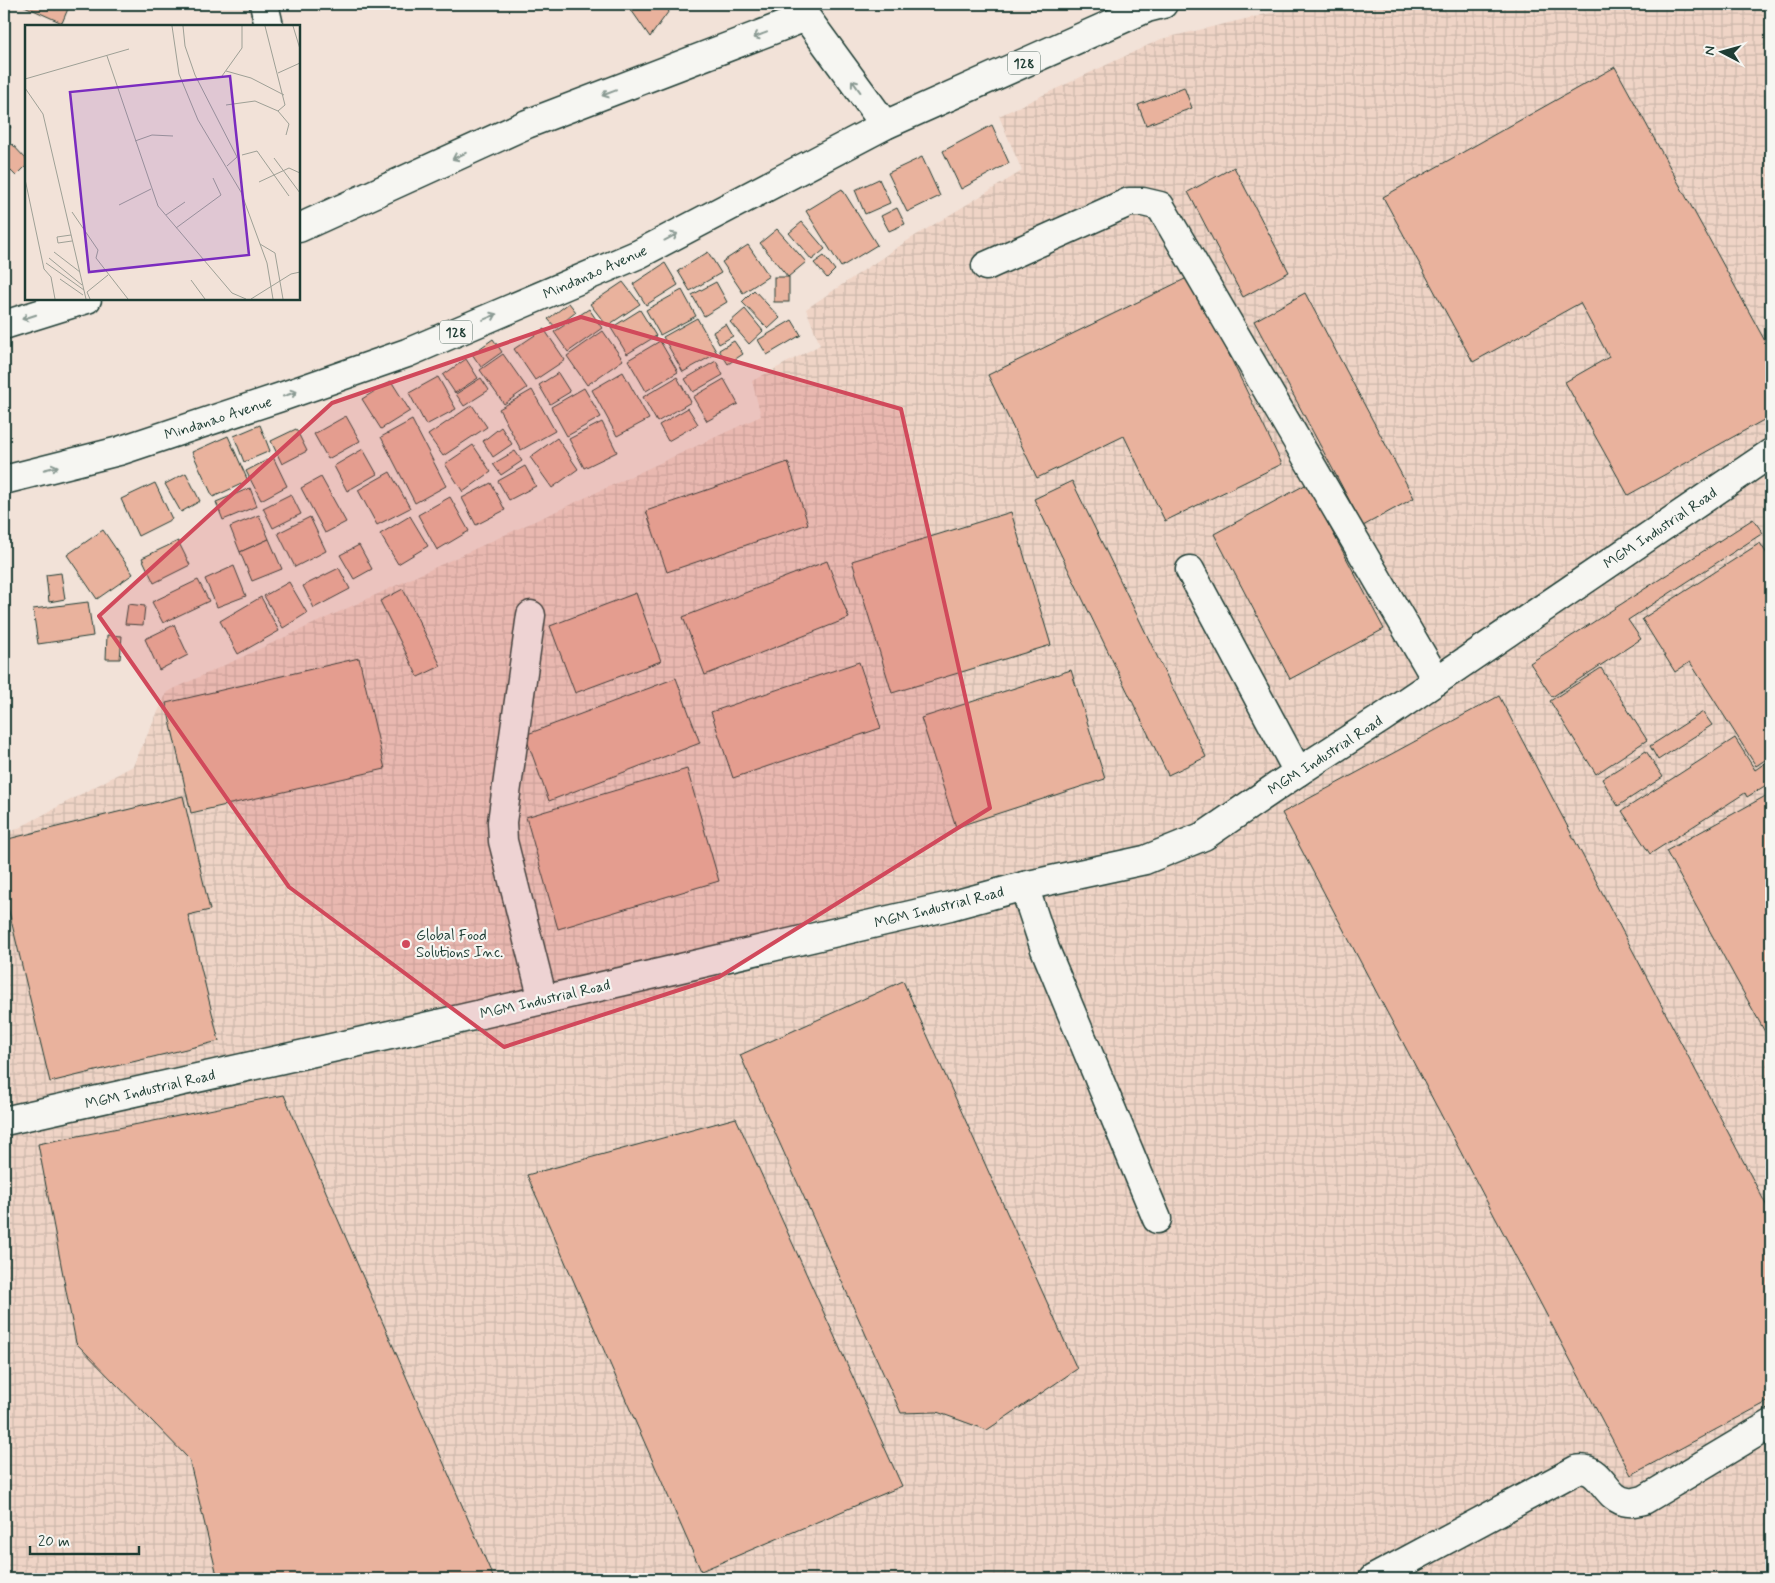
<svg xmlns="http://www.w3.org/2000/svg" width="1775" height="1583" viewBox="0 0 1775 1583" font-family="Mynerve,sans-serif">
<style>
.industrial{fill:url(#industrial-grid)}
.building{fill:#e9b29d;stroke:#1f3d34}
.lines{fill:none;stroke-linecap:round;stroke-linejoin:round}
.minor-casing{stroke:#1f3d34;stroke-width:31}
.major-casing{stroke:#1f3d34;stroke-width:31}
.minor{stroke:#f6f6f2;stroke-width:28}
.major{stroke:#f6f6f2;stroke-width:28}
.oneway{stroke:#8a9a93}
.marked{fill:#d1495b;fill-opacity:0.2;stroke:#d1495b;stroke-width:4;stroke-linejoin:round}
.poi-dot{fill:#d1495b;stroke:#f6f6f2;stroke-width:2}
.labels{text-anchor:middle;stroke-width:4.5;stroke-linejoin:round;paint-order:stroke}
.shield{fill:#f6f6f2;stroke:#60746d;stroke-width:1}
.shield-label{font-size:14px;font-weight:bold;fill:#1f3d34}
.street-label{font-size:15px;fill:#1f3d34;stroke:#f6f6f2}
.poi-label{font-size:15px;fill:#1f3d34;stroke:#f6f6f2;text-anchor:start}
.inset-road{fill:none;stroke:#9ea096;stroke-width:1}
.view{fill:#7b2cbf;fill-opacity:0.15;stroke:#7b2cbf;stroke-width:2.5}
.inset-edge{fill:none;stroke:#1f3d34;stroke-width:2.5}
</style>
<defs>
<pattern id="industrial-grid" width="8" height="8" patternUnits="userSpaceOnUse" patternTransform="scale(1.25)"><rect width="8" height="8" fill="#efd4c6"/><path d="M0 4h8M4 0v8" fill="none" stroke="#ccb7ab"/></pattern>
</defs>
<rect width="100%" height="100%" fill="#f2e2d8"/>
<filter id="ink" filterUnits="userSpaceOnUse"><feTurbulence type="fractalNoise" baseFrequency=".02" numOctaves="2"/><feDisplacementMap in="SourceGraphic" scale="10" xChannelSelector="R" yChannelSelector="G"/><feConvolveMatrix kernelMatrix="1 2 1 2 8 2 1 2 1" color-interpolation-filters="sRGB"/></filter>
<g filter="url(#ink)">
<!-- industrial -->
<path class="industrial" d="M1309 4H1771V1579H4V836L133 766 167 692 761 416 752 381 820 345 806 309 910 239 1022 171 999 116 1161 39Z"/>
<!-- building -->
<g class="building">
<path d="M20 4H70L62 23Z"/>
<path d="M627 4H674L650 37Z"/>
<path d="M1615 67 1771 352V416L1628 495 1565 382 1609 357 1580 303 1473 362 1383 197Z"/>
<path d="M1184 87 1192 108 1146 125 1138 105Z"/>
<path d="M4 120 11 127 4 135Z"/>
<path d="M992 125 1009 163 961 189 943 151Z"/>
<path d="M12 144 26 159V166L16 176 4 164V152Z"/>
<path d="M922 157 940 196 907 212 888 173Z"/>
<path d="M1234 167 1289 272 1243 297 1188 192Z"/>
<path d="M879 179 890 203 865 214 855 190Z"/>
<path d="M842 189 877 245 841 267 806 211Z"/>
<path d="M897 208 905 224 889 231 881 216Z"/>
<path d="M802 222 825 249 812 260 789 233Z"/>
<path d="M777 229 806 262 788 277 760 243Z"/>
<path d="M748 245 769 276 743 293 722 262Z"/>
<path d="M708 252 721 273 690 291 678 271Z"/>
<path d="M824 256 835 270 827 278 814 263Z"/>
<path d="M665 263 678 285 646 305 633 284Z"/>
<path d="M1191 276 1282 464 1165 521 1124 436 1037 478 988 375Z"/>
<rect x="774" y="277" width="15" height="25"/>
<path d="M623 282 640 304 607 326 590 304Z"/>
<path d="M716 282 727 302 704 316 692 295Z"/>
<path d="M682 290 696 316 660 335 646 310Z"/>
<path d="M754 290 780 318 768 329 742 302Z"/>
<path d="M1305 293 1414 498 1363 526 1254 321Z"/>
<path d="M569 303 576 312 556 328 548 319Z"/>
<path d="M589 309 602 328 568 352 554 332Z"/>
<path d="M745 309 763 331 749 344 730 322Z"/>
<path d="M640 310 656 336 627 354 611 328Z"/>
<path d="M697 318 717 353 683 372 663 337Z"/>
<path d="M792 320 801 335 767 355 758 340Z"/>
<path d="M726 324 733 336 719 344 713 332Z"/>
<path d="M544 329 565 360 535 380 514 349Z"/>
<path d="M603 331 623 360 587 385 567 356Z"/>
<path d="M493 339 502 352 481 367 472 354Z"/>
<path d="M660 341 678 372 646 391 628 360Z"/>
<path d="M734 341 743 354 728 364 719 350Z"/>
<path d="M503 354 527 388 504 404 480 370Z"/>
<path d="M466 359 478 378 455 393 443 375Z"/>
<path d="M716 361 723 375 693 392 685 379Z"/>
<path d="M623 372 649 419 617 436 592 390Z"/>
<path d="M558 373 570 392 550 404 539 385Z"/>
<path d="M438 377 456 409 426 425 409 393Z"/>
<path d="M677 377 691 402 657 422 643 397Z"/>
<path d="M481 378 489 390 464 406 456 394Z"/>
<path d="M724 379 738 404 707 421 693 397Z"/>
<path d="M391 381 410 411 381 429 362 399Z"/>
<path d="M584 388 601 417 567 436 551 407Z"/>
<path d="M532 390 555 431 521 450 499 409Z"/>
<path d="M472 405 487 427 443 456 428 435Z"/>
<path d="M688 408 698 424 668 441 659 425Z"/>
<path d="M346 416 360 441 328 459 314 434Z"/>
<path d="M412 420 446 486 415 503 381 437Z"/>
<path d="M602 422 617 452 584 468 569 439Z"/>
<path d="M260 425 270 451 244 462 234 436Z"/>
<path d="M501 427 512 444 493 457 483 441Z"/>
<path d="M296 429 307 451 282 464 271 441Z"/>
<path d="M228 436 248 481 213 497 192 452Z"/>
<path d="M557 438 578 469 552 488 530 457Z"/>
<path d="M473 445 491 472 463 492 445 464Z"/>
<path d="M363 449 377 474 347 491 334 466Z"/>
<path d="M515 451 522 461 501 475 493 464Z"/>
<path d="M273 457 287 486 261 500 246 471Z"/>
<path d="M788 462 808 524 667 572 646 511Z"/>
<path d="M525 466 536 486 509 500 498 481Z"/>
<path d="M390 472 410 508 377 525 358 490Z"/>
<path d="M186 473 200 501 181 512 165 484Z"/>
<path d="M321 477 346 522 325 533 301 488Z"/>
<path d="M1072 481 1206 757 1168 775 1034 499Z"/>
<path d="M155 483 172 519 138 536 121 499Z"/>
<path d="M491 483 505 510 476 525 462 498Z"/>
<path d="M1307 484 1384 629 1290 679 1214 534Z"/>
<path d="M250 488 257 506 223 520 216 502Z"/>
<path d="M291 494 301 514 273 528 263 508Z"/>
<path d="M450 497 469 531 437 550 418 515Z"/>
<path d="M1011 512 1051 645 892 693 852 561Z"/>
<path d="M259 515 269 539 240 552 230 527Z"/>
<path d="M410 516 428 546 398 564 380 534Z"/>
<path d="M310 517 326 551 295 567 278 533Z"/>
<path d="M1753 519 1763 533 1628 620 1641 639 1552 697 1530 663Z"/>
<path d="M103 530 133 574 97 599 67 555Z"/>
<path d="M269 539 282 569 252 581 240 552Z"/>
<path d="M178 541 190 565 154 583 142 558Z"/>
<path d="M1760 543 1771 560V756L1756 766 1690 662 1675 672 1642 619Z"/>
<path d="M359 545 372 569 354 579 340 555Z"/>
<path d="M827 561 849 618 705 675 683 617Z"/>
<path d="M234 566 246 596 217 607 205 579Z"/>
<path d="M339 568 350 589 314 608 303 586Z"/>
<path d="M61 573 65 599 49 602 46 575Z"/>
<path d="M198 580 209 601 163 623 152 602Z"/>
<path d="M289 582 307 613 283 628 264 596Z"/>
<path d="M403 589 441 666 418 677 380 601Z"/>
<path d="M636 593 661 661 575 693 550 626Z"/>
<path d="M261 597 279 631 238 654 220 621Z"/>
<path d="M88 602 93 636 38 644 33 609Z"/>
<path d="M128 604 145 606 143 625 125 624Z"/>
<path d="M174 625 188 655 159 670 145 639Z"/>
<path d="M107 635 122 636 120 659H106Z"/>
<path d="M359 658 385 769 191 813 166 703Z"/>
<path d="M859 662 881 728 733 778 711 712Z"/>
<path d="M1601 668 1647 740 1596 774 1550 701Z"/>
<path d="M1071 670 1105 779 956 827 921 718Z"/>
<path d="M676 678 700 743 549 801 525 735Z"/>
<path d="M1499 696 1771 1214V1400L1631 1475 1282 813Z"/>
<path d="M1703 712 1712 725 1658 760 1650 746Z"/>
<path d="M1735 738 1755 770 1771 759V782L1747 797 1745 793 1650 854 1622 811Z"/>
<path d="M1646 751 1663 777 1618 806 1602 779Z"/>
<path d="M687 769 719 881 558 929 526 817Z"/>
<path d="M1771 793V1043L1666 851Z"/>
<path d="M183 796 210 910 188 915 219 1041 50 1082 4 891V840Z"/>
<path d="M903 981 1077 1369 987 1430 937 1412 901 1413 740 1055Z"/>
<path d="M284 1095 494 1579H218L189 1459 76 1343 38 1144Z"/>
<path d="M736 1118 902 1486 701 1571 527 1175Z"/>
</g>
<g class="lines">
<defs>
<g id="minor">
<path d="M264 4 269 26"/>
<path d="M986 266 1129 202H1143L1160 206 1437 681"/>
<path d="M1190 570 1298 772"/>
<path d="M531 615 502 822 503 841 543 1000"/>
<path d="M1024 886 1045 949 1157 1219"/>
<path d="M4 1121 399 1033 950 906 1024 886 1145 860 1204 836 1298 772 1382 718 1771 453"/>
<path d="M1373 1579 1576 1470C1602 1464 1604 1500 1628 1502 1633 1503 1639 1501 1644 1500L1771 1424"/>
</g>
<g id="major">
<path d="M299 228 527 124 806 17 885 125"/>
<path d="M4 325 87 299"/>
<path d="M4 480 119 451 281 397 407 353 639 254 885 125 1147 8 1163 4"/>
</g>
</defs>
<!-- minor casing -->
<use href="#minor" class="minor-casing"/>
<!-- major casing -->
<use href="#major" class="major-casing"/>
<!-- minor -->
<use href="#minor" class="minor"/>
<!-- major -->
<use href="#major" class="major"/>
</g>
<!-- one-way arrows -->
<defs><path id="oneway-shaft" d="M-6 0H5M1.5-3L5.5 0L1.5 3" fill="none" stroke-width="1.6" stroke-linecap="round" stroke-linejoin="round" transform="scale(1.25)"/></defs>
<g class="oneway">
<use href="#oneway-shaft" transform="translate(760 35) rotate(159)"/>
<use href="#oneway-shaft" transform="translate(856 86) rotate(-126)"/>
<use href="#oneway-shaft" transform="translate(609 93) rotate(159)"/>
<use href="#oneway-shaft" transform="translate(459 156) rotate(155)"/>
<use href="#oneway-shaft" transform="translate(671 237) rotate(-28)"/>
<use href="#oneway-shaft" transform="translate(29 317) rotate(162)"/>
<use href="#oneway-shaft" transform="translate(490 317) rotate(-23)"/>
<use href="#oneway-shaft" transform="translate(290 394) rotate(-19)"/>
<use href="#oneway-shaft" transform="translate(51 468) rotate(-14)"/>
</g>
</g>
<!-- marked area -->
<path class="marked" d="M581 317 901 409 990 808 719 977 504 1047 289 887 99 616 332 403Z"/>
<!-- markers -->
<circle class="poi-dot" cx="406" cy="944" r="5"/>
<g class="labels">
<!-- shield labels -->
<g class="shield">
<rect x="1008" y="51.5" width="32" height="23" rx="4"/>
<rect x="440" y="320.5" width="32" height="23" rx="4"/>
</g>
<g class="shield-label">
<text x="1024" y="68">128</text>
<text x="456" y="337">128</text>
</g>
<!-- street labels -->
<g class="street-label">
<text transform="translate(595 272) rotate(-24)" y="5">Mindanao Avenue</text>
<text transform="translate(218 418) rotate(-18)" y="5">Mindanao Avenue</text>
<text transform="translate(1660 528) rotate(-34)" y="5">MGM Industrial Road</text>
<text transform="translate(1325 755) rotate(-33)" y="5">MGM Industrial Road</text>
<text transform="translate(939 907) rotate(-14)" y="5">MGM Industrial Road</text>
<text transform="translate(545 999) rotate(-13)" y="5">MGM Industrial Road</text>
<text transform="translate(150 1089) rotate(-13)" y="5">MGM Industrial Road</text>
</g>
<!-- poi labels -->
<g class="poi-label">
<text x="416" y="940">Global Food<tspan x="416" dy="17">Solutions Inc.</tspan></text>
</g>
</g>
<!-- overview -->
<g transform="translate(25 25)">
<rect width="275" height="275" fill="#f2e2d8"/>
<path class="inset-road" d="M147 1 154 49 173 95 216 167 242 238 248 274M158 1 160 21 170 50 212 132 202 141M268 1 275 24M82 31 133 181 207 268 221 274M201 46 226 53 259 70M253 48 275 38M197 51 217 23V1M0 54 104 24M0 63 18 89 61 274M201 80 230 76 253 86 260 80 240 1M253 86 264 99 261 110M110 116 127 110 148 111M217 130 232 126 264 171M249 133 275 168M0 154 19 244 26 252 30 274M234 157 264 143 275 148M94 180 126 164M47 187 73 225 71 233 103 274M141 190 160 177M151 203 196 170 188 153M46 210 32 212 33 218 47 216M235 219 250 228 258 274M29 227 55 247M24 233 57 260M21 238 59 265M35 254 58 270M166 255 180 274M65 274 62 267 83 250M226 274 266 249 275 247"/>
<path class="view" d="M205 51 224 230 64 247 45 67Z"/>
<rect width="275" height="275" class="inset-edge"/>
</g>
<!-- margin -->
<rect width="1775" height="1583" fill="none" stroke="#f6f6f2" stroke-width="20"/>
<rect x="10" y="10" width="1755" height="1563" fill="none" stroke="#1f3d34" stroke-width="2" filter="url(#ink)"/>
<!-- north arrow -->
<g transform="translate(1722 52) rotate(276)" stroke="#f6f6f2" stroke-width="4" paint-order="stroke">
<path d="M0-4L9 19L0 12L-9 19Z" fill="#1f3d34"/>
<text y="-8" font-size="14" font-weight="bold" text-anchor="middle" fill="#1f3d34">N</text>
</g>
<!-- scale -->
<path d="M30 1546v8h109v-8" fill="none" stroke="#1f3d34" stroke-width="2.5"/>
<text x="38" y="1546" font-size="15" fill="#1f3d34" stroke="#f6f6f2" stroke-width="4" paint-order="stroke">20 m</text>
</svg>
